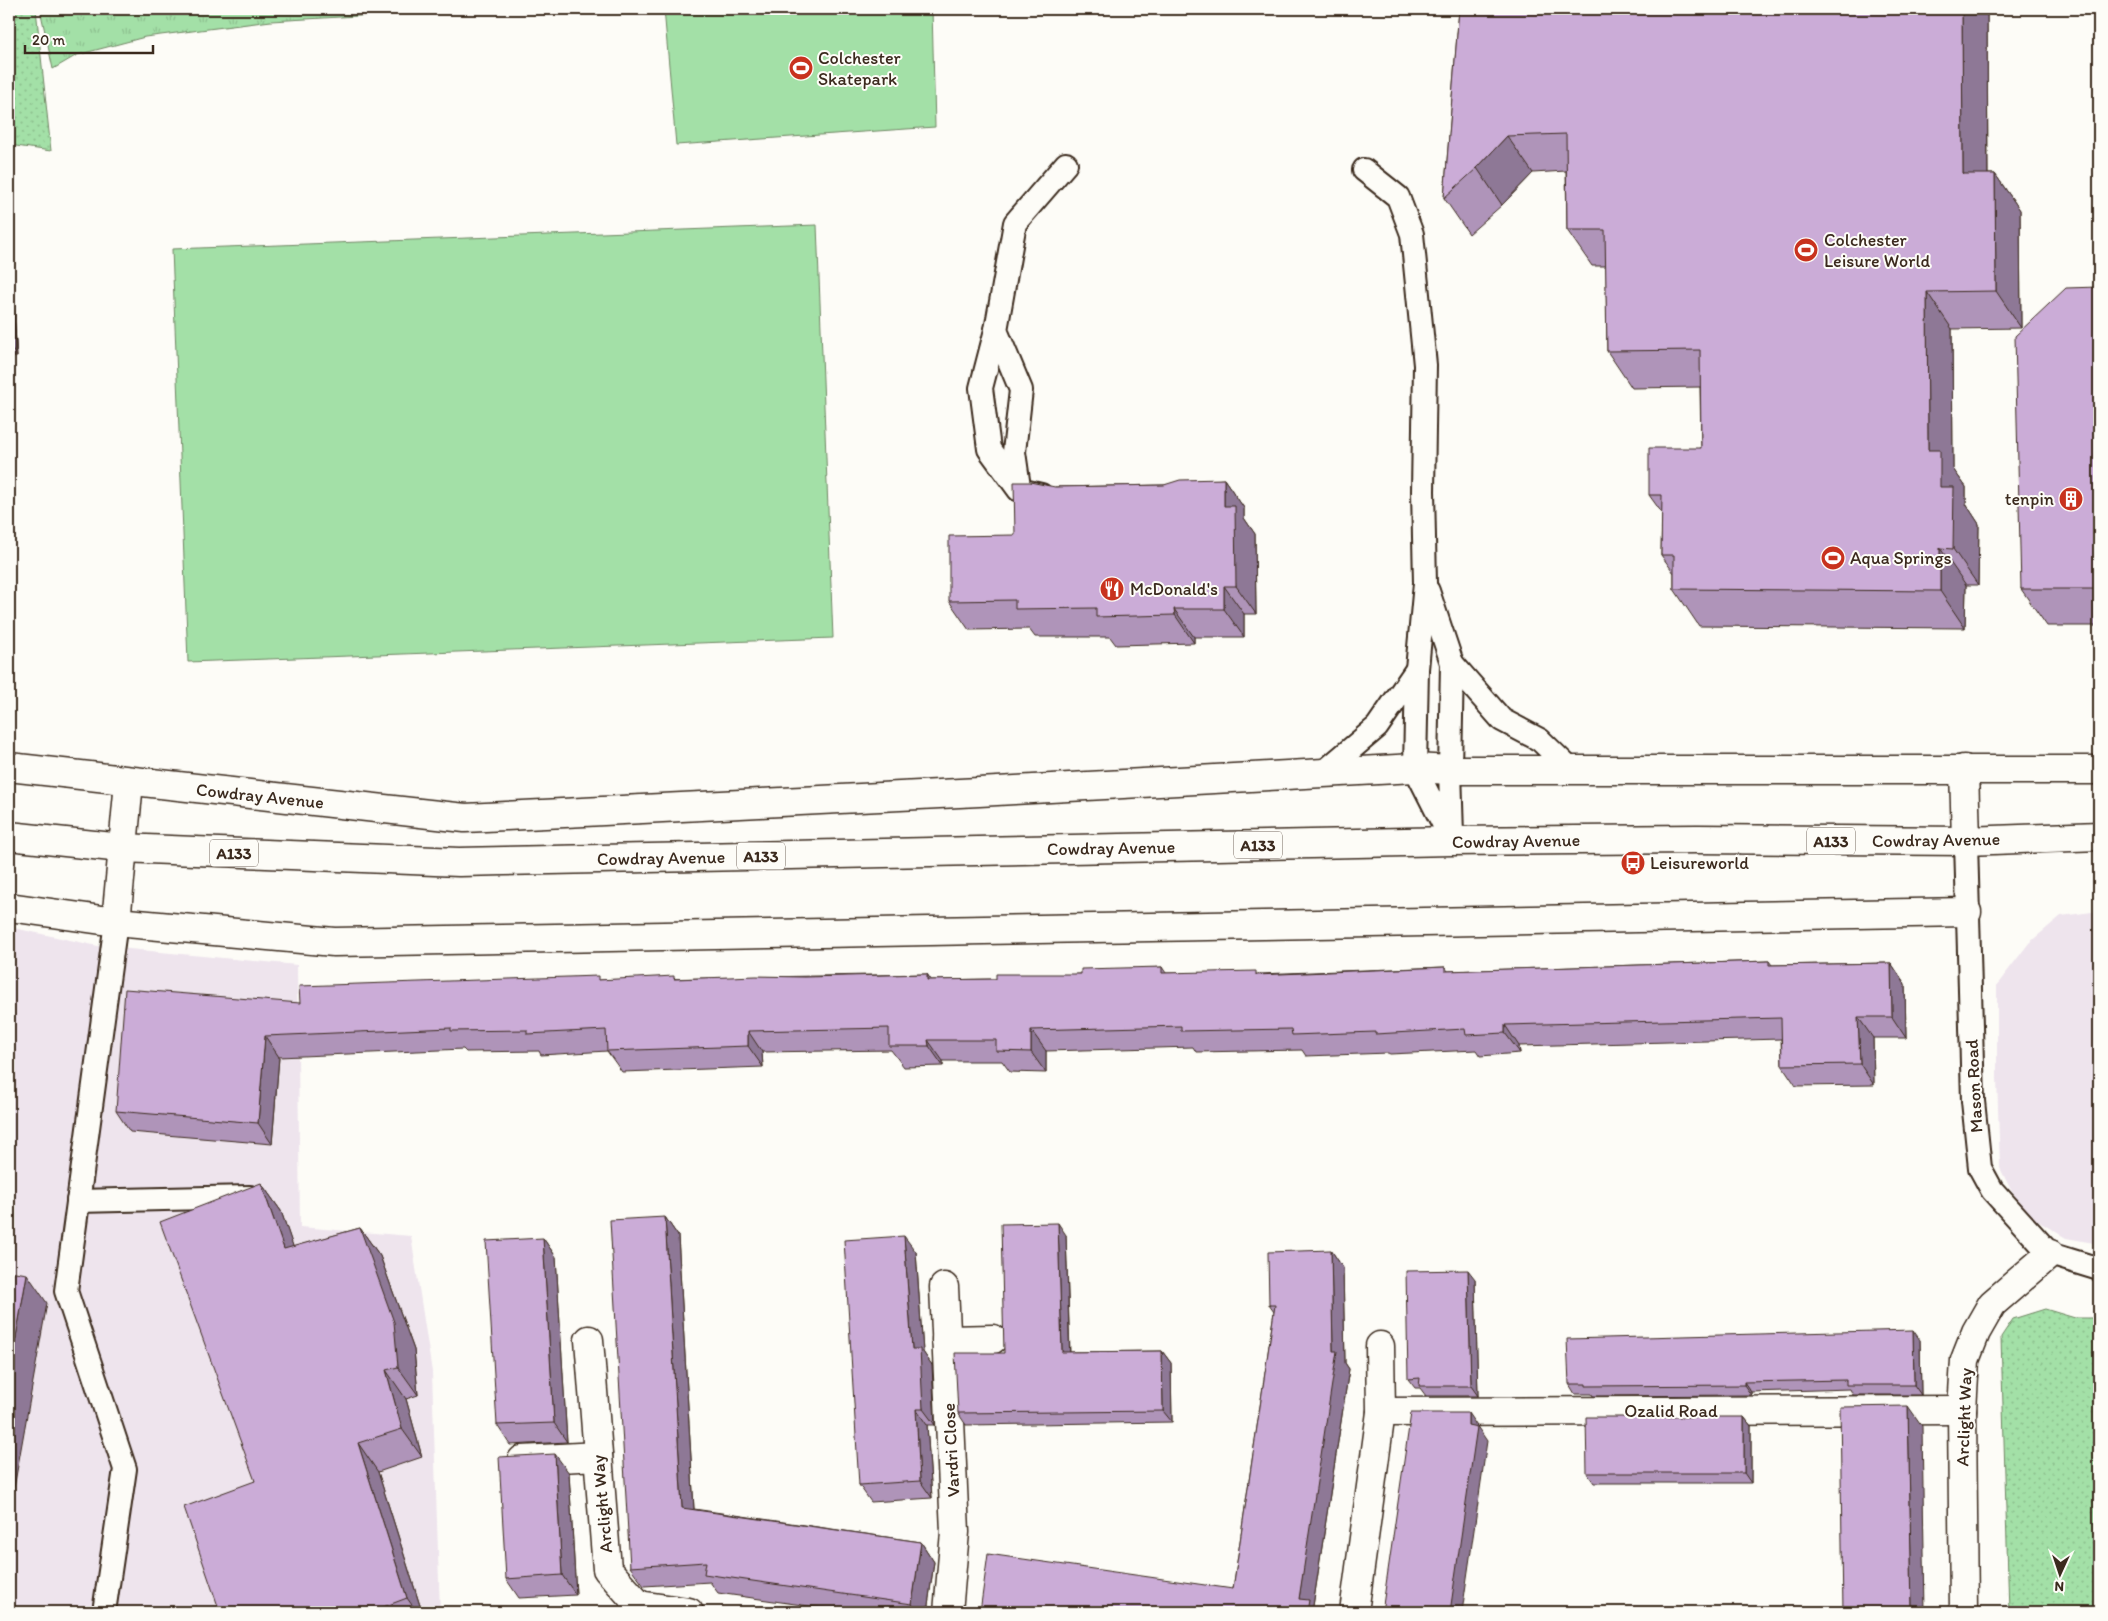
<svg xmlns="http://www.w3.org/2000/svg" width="2108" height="1621" viewBox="0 0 2108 1621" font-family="Itim,sans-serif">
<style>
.built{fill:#eee4ed}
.grass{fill:url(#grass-dots);stroke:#6f8562}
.park{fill:url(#park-tufts);stroke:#6f8562}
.garden{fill:#a3e0a7;stroke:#6f8562}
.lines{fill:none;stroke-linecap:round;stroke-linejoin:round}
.service-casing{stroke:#3b2a1e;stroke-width:26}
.minor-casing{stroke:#3b2a1e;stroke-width:31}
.primary-casing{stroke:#3b2a1e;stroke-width:31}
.service{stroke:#fdfcf7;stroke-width:22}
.minor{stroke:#fdfcf7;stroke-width:28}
.primary{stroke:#fdfcf7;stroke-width:28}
.wall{fill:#af94b9;stroke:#3b2a1e}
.shaded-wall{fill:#8e7896;stroke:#3b2a1e}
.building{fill:#cbacd7;stroke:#3b2a1e}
.labels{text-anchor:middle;stroke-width:4;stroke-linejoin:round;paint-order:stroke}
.shield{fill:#fdfcf7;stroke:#75695f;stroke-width:1}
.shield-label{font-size:16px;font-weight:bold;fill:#3b2a1e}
.poi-label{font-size:18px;fill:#3b2a1e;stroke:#fdfcf7;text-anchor:start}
.street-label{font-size:18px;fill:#3b2a1e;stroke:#fdfcf7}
</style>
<defs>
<pattern id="grass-dots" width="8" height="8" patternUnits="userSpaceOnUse" patternTransform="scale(1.25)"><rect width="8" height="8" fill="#a3e0a7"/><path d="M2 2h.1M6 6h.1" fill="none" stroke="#8dc08f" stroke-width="1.8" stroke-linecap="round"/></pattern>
<pattern id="park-tufts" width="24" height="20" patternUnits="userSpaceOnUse" patternTransform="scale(1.25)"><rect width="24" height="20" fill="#a3e0a7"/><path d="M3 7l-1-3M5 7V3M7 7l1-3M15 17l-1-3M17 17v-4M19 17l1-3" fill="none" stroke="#8dc08f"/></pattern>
</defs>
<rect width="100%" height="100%" fill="#fdfcf7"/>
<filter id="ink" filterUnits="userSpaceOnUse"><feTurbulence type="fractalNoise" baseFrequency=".02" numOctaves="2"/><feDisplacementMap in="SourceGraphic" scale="10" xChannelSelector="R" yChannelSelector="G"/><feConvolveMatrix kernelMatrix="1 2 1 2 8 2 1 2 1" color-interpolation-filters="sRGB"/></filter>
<g filter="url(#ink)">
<!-- built -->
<g class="built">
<path d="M2092 912H2099V1244L2066 1238 2031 1217 2012 1192 2000 1168 1997 1078V985L2029 943 2061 916Z"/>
<path d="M9 927 98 946 297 965 300 1227 411 1236 432 1372 440 1612H9Z"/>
</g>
<!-- grass -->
<g class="grass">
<path d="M9 9H36L51 151 9 145Z"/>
<path d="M2045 1309 2075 1318H2099V1612H2009L2001 1337 2013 1319Z"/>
</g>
<!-- park -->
<path class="park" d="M40 9H452L410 13 271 21 145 37 77 55 53 69Z"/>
<!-- garden -->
<g class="garden">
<path d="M664 9H932L935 127 676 145Z"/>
<path d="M817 225 833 638 188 662 172 249Z"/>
</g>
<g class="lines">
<defs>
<g id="service">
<path d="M1364 170 1398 197 1412 234 1425 365 1423 491 1425 583 1417 669 1415 768 1452 841"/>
<path d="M996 330 1021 390 1014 452 1019 487"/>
<path d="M1041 495 1019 490 989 449 981 388 996 330 1015 223 1066 164"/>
<path d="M1428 591 1452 663 1450 770 1452 835"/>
<path d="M1452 663 1502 720 1540 740 1570 769"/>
<path d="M1324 772 1377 727 1417 669"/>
<path d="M1966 841 1973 1101 1980 1168 1992 1190 2050 1254 2099 1269"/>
<path d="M78 1201 250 1197"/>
<path d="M104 1612 125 1469 66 1291 116 922"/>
</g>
<g id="minor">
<path d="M9 907 116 922 334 942 1967 912"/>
<path d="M116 922 129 782"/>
<path d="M944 1287 955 1532 948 1612"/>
<path d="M589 1340 607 1569 639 1605 689 1612"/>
<path d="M946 1340 993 1339"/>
<path d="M1380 1346 1381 1412"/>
<path d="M522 1460 598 1456"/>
<path d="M1354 1612 1381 1412 1962 1410"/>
<path d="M1964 1612 1962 1410 1965 1360 1976 1332 1992 1304 2050 1254"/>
</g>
<g id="primary">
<path d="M9 767 465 818 979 792 1415 768 1450 770H2099"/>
<path d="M1964 769 1966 841"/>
<path d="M9 836 122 848 459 862 1452 841 1697 839 1966 841 2099 836"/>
</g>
</defs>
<!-- service casing -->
<use href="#service" class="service-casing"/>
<!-- minor casing -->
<use href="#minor" class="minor-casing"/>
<!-- primary casing -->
<use href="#primary" class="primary-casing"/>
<!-- service -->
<use href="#service" class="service"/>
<!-- minor -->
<use href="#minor" class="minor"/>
<!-- primary -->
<use href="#primary" class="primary"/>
</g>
<!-- wall -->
<g class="wall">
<path d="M1431 9H1987L1988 174H1995L2020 210 2021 328 1952 329 1953 469 1966 487V504L1979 524 1978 585H1966L1965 628 1699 626 1674 589V573L1661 555 1662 513 1649 495 1701 448 1700 387 1632 388 1607 351 1606 266H1592L1567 230 1566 171 1533 173 1502 205 1469 234 1444 198 1459 10H1432Z"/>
<path d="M9 244 17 357H9Z"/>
<path d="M2099 287V626H2047L2021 589Z"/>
<path d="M1224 479 1244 508V518L1255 534 1256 614H1244V637H1194V643L1116 645 1110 637H1035L1029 629 969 630 949 601 1015 535 1055 487 1164 485Z"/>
<path d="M1769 961 1772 965 1891 963 1905 984 1906 1038H1873L1874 1085 1796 1086 1782 1065 1781 1039 1519 1046 1520 1053 1480 1056 1476 1050 1390 1054 1388 1053 1306 1056 1302 1050 1196 1052 1193 1047 1046 1051V1073L1010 1072 1002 1061H943V1066L904 1067 891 1050 762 1052 763 1067 622 1072 607 1051 541 1055 539 1051 466 1052 463 1049 279 1057 272 1144 130 1132 116 1111 300 1003 600 980 927 974 931 980 996 979 1081 974 1162 967 1166 973 1259 974 1445 967 1448 971Z"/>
<path d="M261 1183 281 1211 293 1247 360 1228 380 1256 414 1350 418 1395 406 1399 422 1457 378 1472 422 1612H220L255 1481Z"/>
<path d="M665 1217 678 1236 694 1509 921 1542 934 1562 927 1612H851L718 1593 710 1582 644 1586 630 1567Z"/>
<path d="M1066 1235 1070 1352 1162 1351 1171 1363 1172 1422 966 1425 958 1413 1004 1353Z"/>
<path d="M543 1238 556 1257 567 1442 510 1445 497 1425Z"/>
<path d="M1331 1250 1343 1268 1345 1363 1349 1369 1313 1606 1233 1589 1274 1312 1269 1305Z"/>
<path d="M916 1252 923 1352 932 1365 935 1425H927L932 1498 871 1502 859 1485Z"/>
<path d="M1475 1279 1478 1396H1426L1420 1388H1415L1408 1379Z"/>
<path d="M1920 1340 1921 1395H1853L1850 1389 1751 1392V1395L1593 1396 1592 1394H1575L1569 1384Z"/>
<path d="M1744 1417 1751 1426V1483H1594L1587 1473Z"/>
<path d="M569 1473 576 1595 519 1598 506 1579Z"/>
</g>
<!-- shaded-wall -->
<g class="shaded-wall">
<path d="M1962 9H1987L1988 211 1963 174Z"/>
<path d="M1507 136 1533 173 1502 205 1477 168Z"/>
<path d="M1995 174 2020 210 2021 328 1996 291Z"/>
<path d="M9 244 17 357 9 345Z"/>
<path d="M1927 292 1952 329 1953 469 1966 487V504L1979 524 1978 585 1953 549 1940 487 1928 450Z"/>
<path d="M1224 479 1244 508V518L1255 534 1256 614 1236 586 1224 506Z"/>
<path d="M1940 548 1966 585 1965 628 1940 591Z"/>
<path d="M1224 586 1244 614V637L1224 609Z"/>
<path d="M1174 609 1194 637V643L1175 615Z"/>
<path d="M1891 963 1905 984 1906 1038 1892 1017Z"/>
<path d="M927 974 941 995 927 980Z"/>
<path d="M1858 1017 1873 1038 1874 1085 1860 1064Z"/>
<path d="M1505 1025 1519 1046 1520 1053 1505 1033Z"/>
<path d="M1031 1030 1046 1051V1073L1031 1052Z"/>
<path d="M748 1031 762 1052 763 1067 748 1046Z"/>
<path d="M265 1036 279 1057 272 1144 258 1123Z"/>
<path d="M928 1040 943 1061V1066L929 1046Z"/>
<path d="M261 1183 281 1211 304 1278 284 1249Z"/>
<path d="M665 1217 678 1236 695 1527 682 1508Z"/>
<path d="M1058 1223 1066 1235 1070 1364 1062 1352Z"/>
<path d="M360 1228 380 1256 414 1350 418 1395 398 1367Z"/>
<path d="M904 1236 916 1252 923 1352 932 1365 935 1425 923 1409 912 1349Z"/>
<path d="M543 1238 556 1257 567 1442 554 1423Z"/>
<path d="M1331 1250 1343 1268 1345 1363 1349 1369 1313 1606 1317 1612H1307L1299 1599 1333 1351Z"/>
<path d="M1468 1270 1475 1279 1478 1396 1471 1386Z"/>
<path d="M27 1274 47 1303 9 1516V1377Z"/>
<path d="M1913 1330 1920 1340 1921 1395 1914 1385Z"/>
<path d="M1162 1351 1171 1363 1172 1422 1163 1411Z"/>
<path d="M386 1370 406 1399 422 1457 402 1429Z"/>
<path d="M1744 1382 1751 1392V1395L1744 1385Z"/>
<path d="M1908 1406 1922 1426 1925 1612H1912Z"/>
<path d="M916 1409 927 1425 932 1498 920 1481Z"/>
<path d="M1468 1413 1487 1441 1462 1612H1450L1468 1425Z"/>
<path d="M1744 1417 1751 1426V1483L1744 1473Z"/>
<path d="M358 1443 378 1472 422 1612H417L407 1598Z"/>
<path d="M555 1454 569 1473 576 1595 562 1575Z"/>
<path d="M921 1542 934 1562 927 1612H918L912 1604Z"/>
</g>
<!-- building -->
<g class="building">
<path d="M1459 9H1962L1963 174H1995L1996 291 1927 292 1928 450H1940V487H1954L1953 549 1940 548V591L1674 589V555H1661L1662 495H1649V448H1701L1700 350 1607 351 1605 230H1567L1566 134 1507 136 1477 168 1444 198Z"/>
<path d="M2099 287V589H2021L2015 336 2066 288Z"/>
<path d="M1224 479V506H1235L1236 586H1224V609H1174L1175 615 1096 617V608L1015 609V600L949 601V536L1015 535 1014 482H1030L1055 487 1164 485 1180 480Z"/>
<path d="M1769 961V965L1891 963 1892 1017H1858L1860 1064 1782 1065 1781 1018 1505 1025V1033L1466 1035 1465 1029 1375 1034V1032L1292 1035 1291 1029 1181 1031V1026L1031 1030V1052L996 1051V1040H928L929 1046H889V1028L748 1031V1046L607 1051 606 1030 527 1034V1030L451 1031V1028L265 1036 258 1123 116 1111 125 989 300 1003 299 986 598 976V980L674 976V979L756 976 804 977 927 974V980L996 979V974H1081V969L1162 967V973L1256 971V975L1445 967V971Z"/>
<path d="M261 1183 284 1249 360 1228 394 1322 398 1367 386 1370 402 1429 358 1443 407 1598 370 1612H220L184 1507 255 1481 160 1222Z"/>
<path d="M665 1217 682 1508 921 1542 912 1604 704 1574 706 1562 630 1567 610 1220Z"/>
<path d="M1058 1223 1062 1352 1162 1351 1163 1411 958 1413 955 1353H1004L1001 1224Z"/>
<path d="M904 1236 912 1349H920L923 1409H916L920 1481 859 1485 844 1240Z"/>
<path d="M543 1238 554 1423 497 1425 486 1241Z"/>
<path d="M1331 1250 1333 1351H1337L1299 1599 1309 1600 1307 1612H980L988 1554 1233 1589 1275 1305H1269L1268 1252Z"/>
<path d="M1468 1270 1471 1386H1419L1420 1378 1408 1379 1406 1271Z"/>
<path d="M9 1271 27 1274 9 1377Z"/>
<path d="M1913 1330 1914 1385H1846V1380L1744 1382V1385L1586 1386V1384H1569L1567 1339Z"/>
<path d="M1908 1406 1912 1612H1843L1840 1407Z"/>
<path d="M1411 1413H1468V1425L1477 1427 1450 1612H1382Z"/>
<path d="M1586 1417H1744V1473H1587Z"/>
<path d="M555 1454 562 1575 506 1579 499 1457Z"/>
</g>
</g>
<!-- icons -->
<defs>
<symbol id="stadium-disc" viewBox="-11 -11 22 22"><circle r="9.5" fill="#c8321e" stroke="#fdfcf7"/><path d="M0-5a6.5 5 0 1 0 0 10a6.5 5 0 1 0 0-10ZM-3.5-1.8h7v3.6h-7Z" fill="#fff"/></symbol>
<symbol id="building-disc" viewBox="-11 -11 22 22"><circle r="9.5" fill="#c8321e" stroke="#fdfcf7"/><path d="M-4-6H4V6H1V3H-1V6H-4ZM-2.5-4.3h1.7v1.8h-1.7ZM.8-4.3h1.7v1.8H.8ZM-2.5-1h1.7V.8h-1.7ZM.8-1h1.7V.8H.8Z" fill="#fff"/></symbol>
<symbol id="restaurant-disc" viewBox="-11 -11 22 22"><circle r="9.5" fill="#c8321e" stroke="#fdfcf7"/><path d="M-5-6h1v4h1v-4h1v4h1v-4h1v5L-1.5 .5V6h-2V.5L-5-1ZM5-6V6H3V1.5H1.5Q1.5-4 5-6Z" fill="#fff"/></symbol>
<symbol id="bus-disc" viewBox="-11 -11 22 22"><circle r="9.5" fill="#c8321e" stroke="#fdfcf7"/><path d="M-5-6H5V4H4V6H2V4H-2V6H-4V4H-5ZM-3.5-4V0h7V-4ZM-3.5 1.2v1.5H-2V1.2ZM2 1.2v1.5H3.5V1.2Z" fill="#fff"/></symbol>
</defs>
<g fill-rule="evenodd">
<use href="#stadium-disc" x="787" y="54" width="28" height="28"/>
<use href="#stadium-disc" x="1792" y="236" width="28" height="28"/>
<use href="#building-disc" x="2057" y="485" width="28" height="28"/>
<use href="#stadium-disc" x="1819" y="544" width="28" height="28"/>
<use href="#restaurant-disc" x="1098" y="575" width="28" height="28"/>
<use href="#bus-disc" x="1619" y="849" width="28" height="28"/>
</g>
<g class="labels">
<!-- shield labels -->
<g class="shield">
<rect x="1807" y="827.5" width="48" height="27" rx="4"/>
<rect x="1234" y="831.5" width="48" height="27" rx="4"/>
<rect x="210" y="839.5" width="48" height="27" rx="4"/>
<rect x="737" y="842.5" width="48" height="27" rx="4"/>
</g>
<g class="shield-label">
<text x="1831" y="847">A133</text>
<text x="1258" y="851">A133</text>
<text x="234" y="859">A133</text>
<text x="761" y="862">A133</text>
</g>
<!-- poi labels -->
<g class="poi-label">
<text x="818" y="64">Colchester<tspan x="818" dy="21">Skatepark</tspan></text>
<text x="1824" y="246">Colchester<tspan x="1824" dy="21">Leisure World</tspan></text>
<text x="2054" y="505" text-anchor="end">tenpin</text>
<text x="1850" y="564">Aqua Springs</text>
<text x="1130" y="595">McDonald's</text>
<text x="1650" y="869">Leisureworld</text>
</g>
<!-- street labels -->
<g class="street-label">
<text transform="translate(260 796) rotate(6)" y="6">Cowdray Avenue</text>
<text transform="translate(1936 840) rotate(-1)" y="6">Cowdray Avenue</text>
<text transform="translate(1516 841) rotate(-1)" y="6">Cowdray Avenue</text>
<text transform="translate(1111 848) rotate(-1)" y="6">Cowdray Avenue</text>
<text transform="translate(661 858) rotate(-1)" y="6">Cowdray Avenue</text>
<text transform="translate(1974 1086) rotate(-93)" y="6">Mason Road</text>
<text x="1671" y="1417">Ozalid Road</text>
<text transform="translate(1964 1417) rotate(-88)" y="6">Arclight Way</text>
<text transform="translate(951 1450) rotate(-93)" y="6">Vardri Close</text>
<text transform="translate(602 1504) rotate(-95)" y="6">Arclight Way</text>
</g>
</g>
<!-- margin -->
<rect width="2108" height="1621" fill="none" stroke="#fdfcf7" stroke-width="30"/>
<rect x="15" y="15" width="2078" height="1591" fill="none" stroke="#3b2a1e" stroke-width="2" filter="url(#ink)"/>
<!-- north arrow -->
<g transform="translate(2060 1574) rotate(183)" stroke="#fdfcf7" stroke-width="4" paint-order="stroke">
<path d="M0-4L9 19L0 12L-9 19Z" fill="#3b2a1e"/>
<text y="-8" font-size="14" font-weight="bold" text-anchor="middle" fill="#3b2a1e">N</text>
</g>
<!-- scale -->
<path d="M25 45v8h128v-8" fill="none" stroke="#3b2a1e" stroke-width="2.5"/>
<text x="32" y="45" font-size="15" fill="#3b2a1e" stroke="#fdfcf7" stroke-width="4" paint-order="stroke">20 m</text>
</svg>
